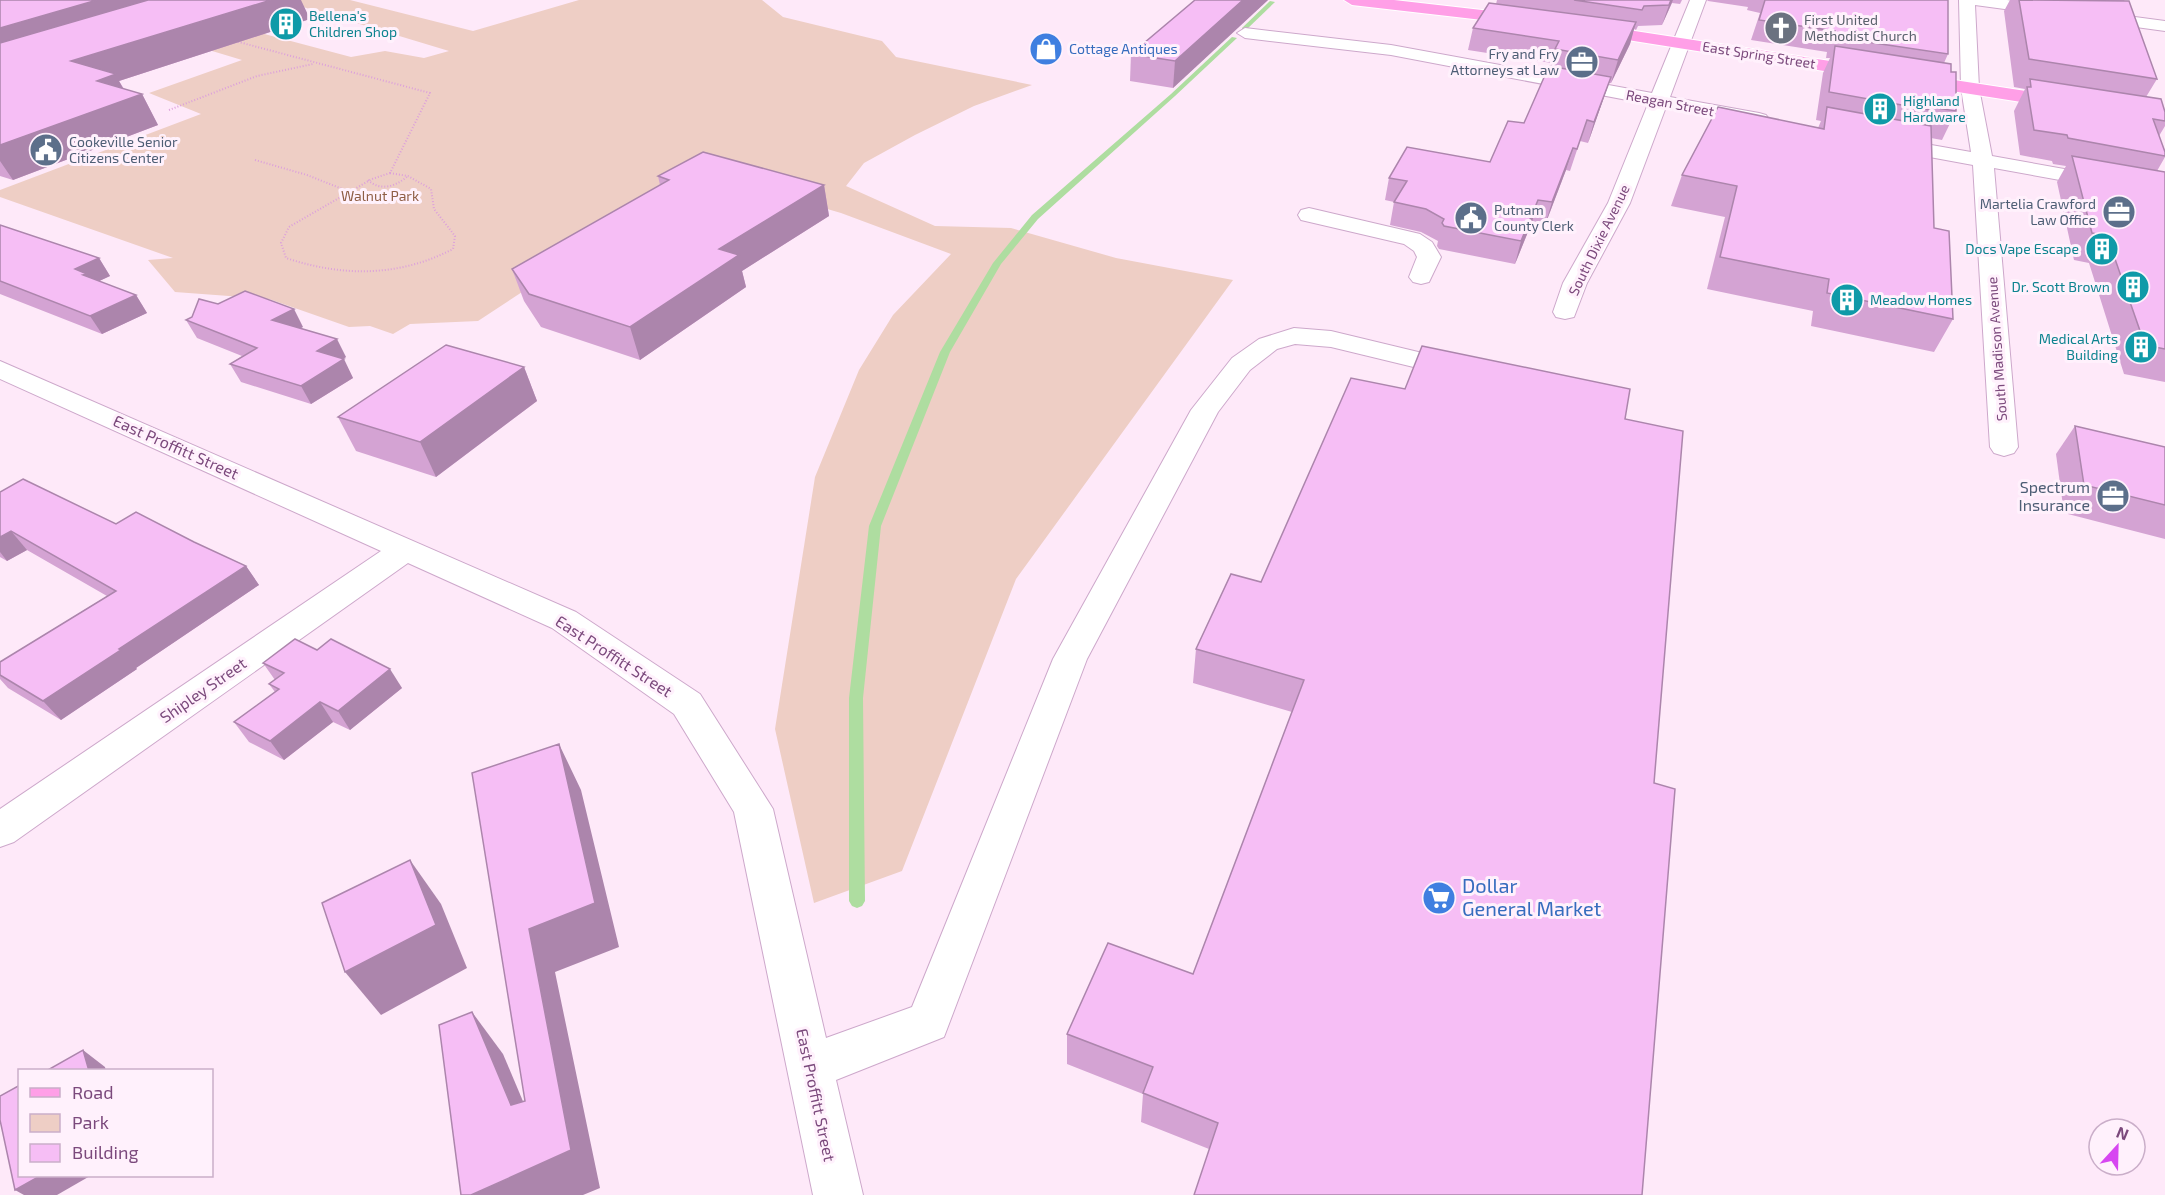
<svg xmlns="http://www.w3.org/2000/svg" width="2165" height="1195" viewBox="0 0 2165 1195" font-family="'Exo 2',sans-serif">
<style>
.green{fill:#eecec5}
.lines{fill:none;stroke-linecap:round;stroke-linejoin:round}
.stream{fill:#aedda0;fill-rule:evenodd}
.minor-casing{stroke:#cda8cb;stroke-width:2}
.major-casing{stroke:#fff;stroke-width:2}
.path{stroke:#dca0db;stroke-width:2;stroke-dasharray:1 2;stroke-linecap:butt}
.minor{fill:#fff;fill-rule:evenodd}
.major{fill:#ff9fe7;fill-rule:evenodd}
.wall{fill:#d4a3d3}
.shaded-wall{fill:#ac85ac}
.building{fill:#f6bef5;stroke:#ac85ac;stroke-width:1.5}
.labels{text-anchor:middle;stroke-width:6;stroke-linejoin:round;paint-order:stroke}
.far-culture-label{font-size:14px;fill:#0d838f;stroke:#fff1fc;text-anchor:start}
.far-worship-label{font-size:14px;fill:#5b616d;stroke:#fff1fc;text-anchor:start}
.far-shop-label{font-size:14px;fill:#366cbe;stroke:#fff1fc;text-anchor:start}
.far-service-label{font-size:14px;fill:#4e5e75;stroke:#fff1fc;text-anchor:end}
.far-street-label{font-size:14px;fill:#7b497c;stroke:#fff1fc}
.far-park-label{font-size:14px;fill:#8f5e45;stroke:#fff1fc}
.street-label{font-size:16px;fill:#7b497c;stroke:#fff1fc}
.service-label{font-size:16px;fill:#4e5e75;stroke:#fff1fc;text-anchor:end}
.near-shop-label{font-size:20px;fill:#366cbe;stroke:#fff1fc;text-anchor:start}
</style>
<rect width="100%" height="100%" fill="#fee9f9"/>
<!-- green -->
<path class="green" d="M280 0H350L473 31 579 0H762L783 17 882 41 896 57 1032 85 974 106 915 135 864 163 846 186 935 226 1011 228 1116 258 1233 280 1016 579 902 871 814 903 775 729 815 477 859 370 893 315 951 254 841 213 703 173 478 321 410 324 393 334 370 326 349 327 269 299 175 292 148 260 173 258 0 197V190L201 114 149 93 242 60 149 32 200 17 351 57 385 51 424 58 449 51Z"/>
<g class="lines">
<!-- stream -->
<g class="stream">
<path d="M1270 1 1275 2 1246 30H1242V28Z"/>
<path d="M1232 37 1237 38 1175 96 1038 219 1001 264 950 352 881 526 863 698 865 901 862 906 857 908 852 906 849 901V698L869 526 940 352 993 263 1032 215 1171 94Z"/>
</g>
<defs>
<g id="minor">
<path d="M1690 0H1706L1670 97 1759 113 1766 115 1769 119 1766 123 1759 125 1666 107 1630 203 1587 283 1574 317 1565 319 1556 317 1553 312 1563 283 1608 203 1648 104 1391 55 1245 38 1237 33 1245 28 1391 45 1652 93Z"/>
<path d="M1959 0H2007L2165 21V31L1975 5 1979 88 1992 156 2165 187V199L1994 168 2018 447 2014 453 2004 456 1994 453 1990 447 1973 165 1886 149 1879 147 1876 143 1879 139 1886 137 1971 152 1961 88Z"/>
<path d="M1309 208 1420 234 1432 242 1441 257 1429 282 1421 284 1413 282 1409 277 1417 257 1414 251 1404 244 1301 220 1298 215 1301 210Z"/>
<path d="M1294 328 1331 331 1468 364 1472 370 1468 376 1459 378 1331 347 1295 344 1277 349 1250 370 1218 412 1087 659 944 1037 836 1080 863 1195H813L734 812 674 714 552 628 408 563 14 842 0 847V809L381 551 0 379V361L576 612 700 694 773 809 826 1038 912 1007 1053 659 1191 410 1232 358 1259 339Z"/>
</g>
<g id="major">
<path d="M1344 0H1394L1526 15 1534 20 1526 25 1352 5Z"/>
<path d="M1589 24 2065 97 2072 99 2074 103 2072 107 2065 109 1583 33 1581 29 1583 25Z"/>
</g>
</defs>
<!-- minor casing -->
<use href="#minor" class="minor-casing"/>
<!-- major casing -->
<use href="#major" class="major-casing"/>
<!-- path -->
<g class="path">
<path d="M235 41 430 93 391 171"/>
<path d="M169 110 257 76 313 64"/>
<path d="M255 160 307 175 350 192"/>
<path d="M390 173 408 176 431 189 434 209 455 236 453 249C399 277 343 277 286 258L281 243 289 227 372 179Z"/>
<path d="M368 180C381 192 396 186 408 176"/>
</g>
<!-- minor -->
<use href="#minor" class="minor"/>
<!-- major -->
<use href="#major" class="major"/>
</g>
<!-- wall -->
<g class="wall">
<path d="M0 0 310 19 119 81 124 89 142 94 158 125 13 180 0 176Z"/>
<path d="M1195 0H1268L1173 88 1130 81 1131 54Z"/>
<path d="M1497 0H1682L1680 4 1672 3 1662 25 1638 26 1636 30 1634 29 1630 44 1611 83H1609L1588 143 1580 141 1570 171 1566 170 1545 225 1532 222 1515 264 1439 249 1437 246 1438 241 1421 232 1390 225 1394 202 1385 200 1389 178 1490 162 1524 123 1552 63 1468 50 1473 28 1496 4Z"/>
<path d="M1707 0H1948V54L1944 63 1951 72 1956 111 1942 140 1931 138 1934 228 1953 319 1934 352 1811 326 1813 311 1707 289 1725 217 1671 206 1682 175 1818 128 1821 121 1816 120 1823 73 1830 58H1826L1827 52 1751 40 1760 13 1747 10 1748 7 1708 1Z"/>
<path d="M2010 0H2124L2157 79 2146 97 2165 112V126L2159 136 2165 152V157L2157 171 2165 172V382L2124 374 2089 263 2074 260 2057 182 2066 166 2053 164 2052 161 2020 155 2014 111 2025 89 2014 87 2004 11Z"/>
<path d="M658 176 824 185 829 216 742 271 746 287 640 360 541 327 524 301 512 269 660 185Z"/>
<path d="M0 225 99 258 110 276 99 281 136 295 147 313 102 334 0 294Z"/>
<path d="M186 320 303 327 300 328 346 357 343 359 353 378 311 404 241 382 230 364 242 356 197 338Z"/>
<path d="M524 367 537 401 436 477 356 451 338 417Z"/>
<path d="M1405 389H1630L1209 1149 1141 1122 1143 1094 1067 1064V1034L1193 974 1292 712 1193 683 1196 649 1261 582Z"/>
<path d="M2075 426 2165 447V539L2064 513 2056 454Z"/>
<path d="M0 492 116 524 194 542 246 566 259 585 136 668 137 669 61 720 8 688 0 679V662L107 596 27 550 7 561 0 557Z"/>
<path d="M317 650 402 688 350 730 333 722 284 760 249 742 234 722 275 692 269 684 275 680 263 663Z"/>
</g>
<!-- shaded-wall -->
<g class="shaded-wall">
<path d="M97 0H204L0 62V28Z"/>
<path d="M271 0H301L310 19 119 81 129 99 142 94 158 125 13 180 0 161V145L71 61Z"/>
<path d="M1243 0H1268L1173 88 1175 61Z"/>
<path d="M1671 0H1673L1662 25 1669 5Z"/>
<path d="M1636 22 1630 44 1611 83 1618 60Z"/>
<path d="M1611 77 1604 97 1588 143 1594 122Z"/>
<path d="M1573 148 1566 170 1545 225 1552 202Z"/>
<path d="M824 185 829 216 742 271 746 287 640 360 630 327 719 249Z"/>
<path d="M1538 200 1532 222 1515 264 1521 241Z"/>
<path d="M99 258 110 276 93 284 75 269Z"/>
<path d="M136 295 147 313 102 334 90 316Z"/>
<path d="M294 309 303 327 282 338 272 320Z"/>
<path d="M337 339 346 357 327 369 317 351Z"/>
<path d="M344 359 353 378 311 404 301 386Z"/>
<path d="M524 367 537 401 436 477 420 442Z"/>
<path d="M11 531 27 550 7 561 0 552V537Z"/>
<path d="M246 566 259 585 136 668 137 669 61 720 43 701 119 649Z"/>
<path d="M390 669 402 688 350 730 338 711Z"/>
<path d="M320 702 333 722 284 760 270 741Z"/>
<path d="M559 744 581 790 619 947 555 972 600 1188 583 1195H471L571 1150 529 929Z"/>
<path d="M410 860 441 904 467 968 381 1015 345 972Z"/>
<path d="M472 1012 503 1054 541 1144 511 1105Z"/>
<path d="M83 1050 105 1067 106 1071H89Z"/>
<path d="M40 1176H90L57 1195H24L15 1190Z"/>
</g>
<!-- building -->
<g class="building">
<path d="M0 0H97L0 28Z"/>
<path d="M148 0H271L71 61 116 74 97 81 142 94 0 145V43Z"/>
<path d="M1195 0H1243L1175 61 1131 54Z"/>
<path d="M1574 0H1671L1669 5 1644 6 1642 10Z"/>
<path d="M1765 0H1948V54L1834 37 1835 31 1759 20Z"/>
<path d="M2019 0 2129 1 2157 79 2029 59Z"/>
<path d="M1489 3 1636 22 1618 60 1555 49 1559 41 1473 28Z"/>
<path d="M1835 46 1951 64V72H1956V111L1930 107V110L1829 92Z"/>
<path d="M1549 66 1611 77 1594 122 1587 120 1577 149 1573 148 1552 202 1538 200 1521 241 1444 226 1442 223 1444 219 1426 209 1394 202 1407 181 1389 178 1407 147 1490 162 1508 121 1524 123Z"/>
<path d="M2030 79 2161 99 2165 112V121L2153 119 2165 152V156L2068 138 2067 135 2034 130 2027 87H2031Z"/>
<path d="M1718 107 1824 129 1827 107 1931 126 1934 228 1949 231 1953 319 1827 293 1829 279 1720 257 1737 186 1682 175Z"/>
<path d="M703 152 824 185 719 249 739 255 630 327 529 294 512 269 669 180 658 176Z"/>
<path d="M2072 156 2165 172V349L2145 345 2107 236 2092 233Z"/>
<path d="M0 225 99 258 75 269 87 274 83 275 136 295 90 316 0 281Z"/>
<path d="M245 291 294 309 272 320 337 339 317 351 344 359 301 386 230 364 257 348 186 320 192 317 199 299 218 304Z"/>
<path d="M446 345 524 367 420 442 338 417Z"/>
<path d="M1422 346 1630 389 1625 419 1683 431 1654 783 1675 789 1642 1195H1194L1218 1123 1143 1093 1153 1067 1067 1034 1108 943 1193 974 1304 680 1196 649 1231 574 1261 582 1351 378 1405 389Z"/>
<path d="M2075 426 2165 447V505L2084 485Z"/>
<path d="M23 479 116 524 136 512 194 542 246 566 119 649 121 650 43 701 0 675V662L116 591 11 531 0 537V492Z"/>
<path d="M295 639 317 650 331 639 390 669 338 711 320 702 270 741 234 722 279 689 269 684 284 673 263 663Z"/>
<path d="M559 744 595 903 529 929 571 1150 471 1195H461L439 1025 472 1012 511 1105 525 1101 472 773Z"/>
<path d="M410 860 436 925 345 972 322 903Z"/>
<path d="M83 1050 89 1071H46Z"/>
<path d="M20 1085V1176H40L15 1190 0 1120V1096Z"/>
</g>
<!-- icons -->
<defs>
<symbol id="building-disc" viewBox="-11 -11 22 22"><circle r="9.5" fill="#0f9aa8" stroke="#fff1fc"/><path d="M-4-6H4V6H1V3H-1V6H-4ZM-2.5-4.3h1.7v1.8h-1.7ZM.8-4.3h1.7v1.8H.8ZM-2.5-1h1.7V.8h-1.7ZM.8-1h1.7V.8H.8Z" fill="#fff"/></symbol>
<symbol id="church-disc" viewBox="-11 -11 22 22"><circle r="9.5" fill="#6b7280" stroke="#fff1fc"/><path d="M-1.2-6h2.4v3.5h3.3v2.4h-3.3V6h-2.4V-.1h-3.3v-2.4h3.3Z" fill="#fff"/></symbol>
<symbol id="shop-disc" viewBox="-11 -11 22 22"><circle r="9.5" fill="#3f7fe0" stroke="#fff1fc"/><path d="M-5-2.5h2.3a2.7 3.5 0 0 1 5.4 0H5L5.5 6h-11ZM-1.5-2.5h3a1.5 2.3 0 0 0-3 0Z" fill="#fff"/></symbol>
<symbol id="office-disc" viewBox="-11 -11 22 22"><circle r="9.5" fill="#5c6f8a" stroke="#fff1fc"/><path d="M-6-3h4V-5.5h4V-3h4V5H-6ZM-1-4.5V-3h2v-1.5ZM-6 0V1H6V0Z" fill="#fff"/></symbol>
<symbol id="civic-disc" viewBox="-11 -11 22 22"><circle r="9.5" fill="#5c6f8a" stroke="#fff1fc"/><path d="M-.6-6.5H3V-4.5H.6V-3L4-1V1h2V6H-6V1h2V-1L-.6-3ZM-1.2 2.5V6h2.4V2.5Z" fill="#fff"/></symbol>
<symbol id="supermarket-disc" viewBox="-11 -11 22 22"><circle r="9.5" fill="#3f7fe0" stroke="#fff1fc"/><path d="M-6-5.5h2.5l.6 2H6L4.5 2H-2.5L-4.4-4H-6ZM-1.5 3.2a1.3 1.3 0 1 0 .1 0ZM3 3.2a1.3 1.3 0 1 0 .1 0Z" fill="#fff"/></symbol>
</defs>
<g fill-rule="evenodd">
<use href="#building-disc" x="267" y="5" width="38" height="38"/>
<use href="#church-disc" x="1762" y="9" width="38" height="38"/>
<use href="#shop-disc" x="1027" y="30" width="38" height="38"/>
<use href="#office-disc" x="1563" y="43" width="38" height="38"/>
<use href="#building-disc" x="1861" y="90" width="38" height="38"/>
<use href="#civic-disc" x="27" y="131" width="38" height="38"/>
<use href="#office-disc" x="2100" y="193" width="38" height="38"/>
<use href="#civic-disc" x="1452" y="199" width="38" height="38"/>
<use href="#building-disc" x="2083" y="230" width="38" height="38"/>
<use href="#building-disc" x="2114" y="268" width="38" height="38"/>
<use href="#building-disc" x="1828" y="281" width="38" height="38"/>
<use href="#building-disc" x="2122" y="328" width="38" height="38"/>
<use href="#office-disc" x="2094" y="477" width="38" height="38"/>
<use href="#supermarket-disc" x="1420" y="879" width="38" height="38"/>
</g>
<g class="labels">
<!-- far-culture labels -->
<g class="far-culture-label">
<text x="309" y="21">Bellena's<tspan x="309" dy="16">Children Shop</tspan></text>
<text x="1903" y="106">Highland<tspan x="1903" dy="16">Hardware</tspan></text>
<text x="2079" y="254" text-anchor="end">Docs Vape Escape</text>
<text x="2110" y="292" text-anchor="end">Dr. Scott Brown</text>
<text x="1870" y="305">Meadow Homes</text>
<text x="2118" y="344" text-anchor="end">Medical Arts<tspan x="2118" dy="16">Building</tspan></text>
</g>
<!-- far-worship labels -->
<g class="far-worship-label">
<text x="1804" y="25">First United<tspan x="1804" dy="16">Methodist Church</tspan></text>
</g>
<!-- far-shop labels -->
<g class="far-shop-label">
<text x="1069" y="54">Cottage Antiques</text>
</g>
<!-- far-service labels -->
<g class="far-service-label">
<text x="1559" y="59">Fry and Fry<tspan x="1559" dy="16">Attorneys at Law</tspan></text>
<text x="69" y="147" text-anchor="start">Cookeville Senior<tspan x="69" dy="16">Citizens Center</tspan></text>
<text x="2096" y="209">Martelia Crawford<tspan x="2096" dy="16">Law Office</tspan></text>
<text x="1494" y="215" text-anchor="start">Putnam<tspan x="1494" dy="16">County Clerk</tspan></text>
</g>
<!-- far-street labels -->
<g class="far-street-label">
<text transform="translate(1759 55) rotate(9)" y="5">East Spring Street</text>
<text transform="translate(1670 103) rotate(11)" y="5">Reagan Street</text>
<text transform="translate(1599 240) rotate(-64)" y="5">South Dixie Avenue</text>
<text transform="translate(1997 349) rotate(-94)" y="5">South Madison Avenue</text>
</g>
<!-- far-park labels -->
<g class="far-park-label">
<text x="380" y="201">Walnut Park</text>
</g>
<!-- street labels -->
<g class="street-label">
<text transform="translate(176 447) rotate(24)" y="6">East Proffitt Street</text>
<text transform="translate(614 656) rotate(33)" y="6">East Proffitt Street</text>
<text transform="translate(203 690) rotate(-35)" y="6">Shipley Street</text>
<text transform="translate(816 1095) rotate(78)" y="6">East Proffitt Street</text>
</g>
<!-- service labels -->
<g class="service-label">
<text x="2090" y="493">Spectrum<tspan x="2090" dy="18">Insurance</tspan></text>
</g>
<!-- near-shop labels -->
<g class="near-shop-label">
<text x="1462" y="893">Dollar<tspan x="1462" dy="23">General Market</tspan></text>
</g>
</g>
<!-- legend -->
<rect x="18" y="1069" width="195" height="108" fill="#fff1fc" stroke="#caaec9" stroke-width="1.5"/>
<rect x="30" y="1088" width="30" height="9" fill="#ff9fe7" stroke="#caaec9" stroke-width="1.5"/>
<text x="72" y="1099" font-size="18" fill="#7b497c">Road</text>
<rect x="30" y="1114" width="30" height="18" fill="#eecec5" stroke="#caaec9" stroke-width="1.5"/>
<text x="72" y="1129" font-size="18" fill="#7b497c">Park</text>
<rect x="30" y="1144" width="30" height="18" fill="#f6bef5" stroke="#caaec9" stroke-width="1.5"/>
<text x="72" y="1159" font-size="18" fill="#7b497c">Building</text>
<!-- north arrow -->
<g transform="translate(2117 1147) rotate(22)"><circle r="28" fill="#fff1fc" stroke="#caaec9" stroke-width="1.5"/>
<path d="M0-4.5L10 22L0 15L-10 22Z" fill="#d746f1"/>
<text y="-9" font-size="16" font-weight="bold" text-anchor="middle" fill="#7b497c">N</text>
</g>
</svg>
